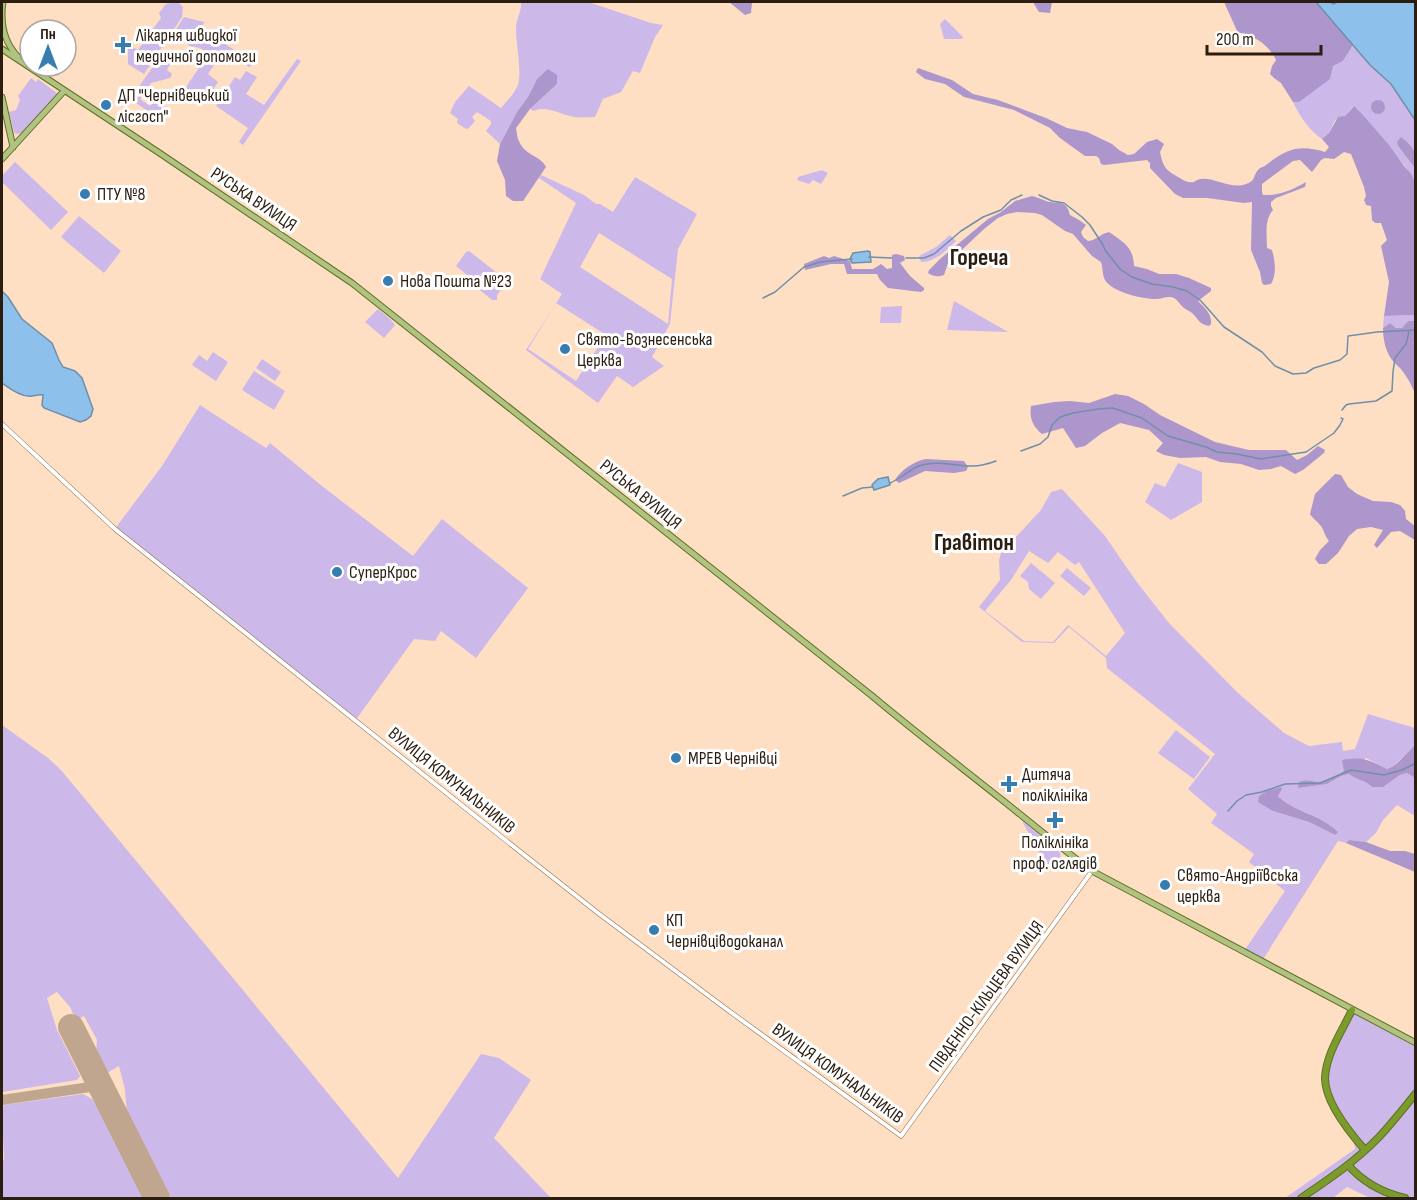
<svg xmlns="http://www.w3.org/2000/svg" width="1417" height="1200" viewBox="0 0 1417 1200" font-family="'Sofia Sans Condensed',sans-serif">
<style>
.green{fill:#cdb8ea;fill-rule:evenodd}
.forest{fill:#ad96cc}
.water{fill:#8dc0ea;stroke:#708fa9;stroke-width:1.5}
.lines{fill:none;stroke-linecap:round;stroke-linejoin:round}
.stream{stroke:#708fa9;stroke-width:1.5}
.taxiway{stroke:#c0a68e;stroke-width:10}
.runway{stroke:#c0a68e;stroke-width:26}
.minor-casing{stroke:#8e6c4c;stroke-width:5}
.major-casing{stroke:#606f23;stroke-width:7}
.highway-casing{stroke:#606f23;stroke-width:8}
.minor{stroke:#fff;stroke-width:4}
.major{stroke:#b0c381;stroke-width:5}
.highway{stroke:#7c9b2d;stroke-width:6}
.poi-dot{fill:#367db1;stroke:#fff;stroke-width:2}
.labels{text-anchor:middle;stroke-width:6;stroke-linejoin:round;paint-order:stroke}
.poi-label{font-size:18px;fill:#2b1d10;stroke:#fff;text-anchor:start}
.street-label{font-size:18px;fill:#2b1d10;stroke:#fff}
.district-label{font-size:24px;font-weight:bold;fill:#2b1d10;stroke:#fff}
</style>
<rect width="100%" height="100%" fill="#fedfc3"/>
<!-- green -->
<g class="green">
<path d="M178 2 183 7 182 17 144 74 128 64V49L123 46 125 43 138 50 161 18 159 13 166 4Z"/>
<path d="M521 2H588L651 23 663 25 655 37 640 73 633 71 621 92 603 99 595 117C588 117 581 118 574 117 561 115 546 105 534 111L530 109 557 84 537 79 528 97 517 112 500 144 486 131 491 124V121L477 112 472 117 475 121 469 128 466 129 457 123 458 119 450 113 455 102 469 86 501 108C507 101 514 94 518 85 522 72 516 44 516 29 516 19 522 11 521 2Z"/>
<path d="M184 17 204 22 202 29 253 62 250 67 247 66V62L241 59 236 61 219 57 208 74 218 82 204 103 184 90 209 53 200 48 190 46 173 34Z"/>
<path d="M945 19 963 37 962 39H944L940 24Z"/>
<path d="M1353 45 1370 65 1391 84 1415 120V153L1409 143 1398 146 1415 168V181L1410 172 1353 106 1345 116 1335 120 1329 133 1322 139C1309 130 1300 117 1293 102H1299L1333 66 1343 61Z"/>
<path d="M162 54 172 60 167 70 172 74 170 78 151 83 140 99 150 106 155 101 166 107 160 115 151 110 148 111 130 99Z"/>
<path d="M297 59 301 61 243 145 239 142 248 128 216 106 235 77 240 80 246 71 257 77 246 94 264 105Z"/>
<path d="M31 78 36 82 38 79 58 94 22 133 16 134 14 132 9 112 16 110 20 100 18 96Z"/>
<path d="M15 162 68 212 51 230 2 182V176Z"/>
<path d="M822 170 828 173 821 184 813 180 809 184 797 180 798 177Z"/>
<path d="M541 175 584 195 596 204H600L613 212 635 177 697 214 678 249 670 324 652 357 664 366 633 387 617 376 598 403 526 350 562 294 540 279 576 203 539 178ZM599 233 672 279 668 324 580 267ZM556 303 606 335 576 381 528 349Z"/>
<path d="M79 216 121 251 104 273 61 237Z"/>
<path d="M950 235 956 241C946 251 935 262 921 262L919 256 936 247Z"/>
<path d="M469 251 506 280V284L497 295V300H492L476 287 478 284 456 266 466 252Z"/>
<path d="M954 301 1008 332 947 330Z"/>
<path d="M902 306 901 323H880L881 307Z"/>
<path d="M378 309 390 319 395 325 384 338 365 322Z"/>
<path d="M1415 315V321H1408L1402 328H1396L1390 323 1383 328 1384 316Z"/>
<path d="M213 352 228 362 216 381 192 365 199 355 207 361Z"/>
<path d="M262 359 281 372 275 381 256 368Z"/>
<path d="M254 371 285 391 274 410 242 390Z"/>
<path d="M200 405 266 448 270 443 322 486 413 556 442 519 528 588 476 658 441 631 435 641 414 639 355 721 114 530 162 466Z"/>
<path d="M1178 463 1202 472V502L1171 520 1145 502 1155 483 1165 487Z"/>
<path d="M1062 489 1105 536 1136 581 1168 622 1237 692 1284 733 1309 746 1342 742 1343 751 1355 749 1368 714 1415 728V745C1406 753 1398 765 1387 769L1366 758 1332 779 1298 788 1327 784 1341 776 1349 774C1357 781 1364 779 1372 787H1383L1400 775 1407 773 1415 778V816L1397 805 1383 820 1376 833 1366 842 1349 840 1346 843 1338 841 1262 961 1244 951 1285 891 1249 862 1254 854 1211 823 1217 814 1188 789 1215 754 1107 668 1106 658 1069 627 1054 643 1022 642 979 607 1000 580 999 560 1001 553 1041 510 1051 492ZM1029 551 1048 563 1058 552 1075 565 1079 562 1125 633 1106 656 1068 625 1053 642 1024 641 985 611 1011 580ZM1281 787 1282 789 1278 796C1295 813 1321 814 1337 831L1335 835 1309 822 1273 811Z"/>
<path d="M1031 563 1055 583 1041 599 1029 589 1028 582 1020 576Z"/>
<path d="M1067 568 1091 588 1084 596 1060 576Z"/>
<path d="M2 725 48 758 61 770 398 1178 481 1054 499 1058 531 1080 494 1138 551 1198H171L127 1114 125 1090 119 1066 107 1073 96 1052 97 1040 84 1016 76 1020 70 1007 57 992 47 998 57 1030 80 1076 77 1080 2 1092Z"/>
<path d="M1176 730 1210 757 1194 779 1158 753Z"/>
<path d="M1022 821 1057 849C1061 853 1062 858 1058 863L1050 865 1045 863Z"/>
<path d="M1352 1009 1415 1041V1198H1370L1347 1187 1333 1198H1285L1355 1149 1354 1143 1328 1096 1326 1065Z"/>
<path d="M83 1094 92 1099 98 1107 144 1198H2V1161L4 1159 2 1110 4 1105Z"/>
</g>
<!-- forest -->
<g class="forest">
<path d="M729 2H750L752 3 751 13 745 15Z"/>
<path d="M1034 2H1060H1052L1050 13 1039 12 1034 4Z"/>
<path d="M1224 2H1316L1353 45 1343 61 1333 66 1330 79 1299 102H1293L1281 83 1274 78 1270 74 1272 66 1276 60C1272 51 1260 38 1250 37 1246 33 1243 33 1238 33Z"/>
<path d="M918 68 952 80 973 94 998 100 1046 118 1067 128 1087 132 1112 144 1119 150 1128 155 1134 154 1147 142 1157 139 1164 144 1160 152C1163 168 1167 171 1180 178 1186 182 1188 183 1194 182 1206 172 1227 189 1243 185 1257 181 1252 177 1258 170 1260 167 1264 167 1266 165 1286 149 1299 144 1325 152L1329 147 1322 139 1329 133 1338 117 1345 116 1354 106 1363 115 1389 145 1404 166 1410 172 1415 181V315L1384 316 1389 282 1381 246 1387 240 1381 223H1375L1372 220 1371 206 1366 205 1364 200 1366 196 1364 187 1351 154 1344 152 1334 159 1325 158 1321 160 1312 172 1300 160 1293 161 1262 184V192L1263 195C1279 196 1292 190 1306 182L1305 187 1276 198 1271 202V206L1273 210C1264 220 1267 235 1267 248L1272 250C1275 261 1277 274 1271 284L1264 285 1262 283 1260 272 1251 250 1252 202 1244 203 1207 198H1183L1175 194 1150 168V163L1147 160 1104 165 1101 164 1099 158 1096 156H1085L1060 138 1050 128 1014 110 964 97 945 84 925 79 916 72Z"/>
<path d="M548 69 557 75V84L530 109 516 128C517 132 517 139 520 143 525 155 541 156 546 167L523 201H513L506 196 505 180 497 161 500 144 517 112 528 97 537 79Z"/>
<circle cx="1378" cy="107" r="7"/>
<path d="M1401 137C1415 148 1416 151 1415 168L1398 146 1397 142Z"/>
<path d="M1032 196C1037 197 1041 199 1046 201 1057 205 1066 198 1070 215L1079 220 1086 225 1081 232 1083 237 1088 241C1097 240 1100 234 1109 232 1124 243 1133 246 1134 266L1147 269 1159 274H1176L1189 278 1211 288V291L1198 301C1205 308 1212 314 1211 324L1209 326C1198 324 1199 319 1192 313 1190 311 1186 310 1184 308 1180 305 1179 301 1174 298 1167 295 1163 299 1156 299 1142 299 1112 292 1105 280 1102 274 1103 268 1101 262L1092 256 1073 234 1065 231 1042 215 1035 213 1017 212 1007 214 998 218 984 229 948 263 944 275C938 277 934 277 928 273L929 270 940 259 988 219 1001 212 1015 201Z"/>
<path d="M896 254 904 256 905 260 900 263 910 276 924 288V290L921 292 888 288 880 280 877 274H847L844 264H831L805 270 804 264 824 256 829 258 834 256 850 261 852 269H873L881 264 887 269 892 268V255Z"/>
<path d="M1408 321H1415V394C1412 385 1406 375 1400 368 1396 364 1392 361 1390 357 1385 349 1383 337 1383 328L1390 323 1396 328H1402Z"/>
<path d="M1115 394 1128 396 1144 404 1160 415 1215 442 1249 450H1286L1297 460 1307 455 1318 446 1325 450 1324 453 1303 470 1295 474 1281 466 1271 469 1259 470 1241 464 1220 462 1206 457 1180 458 1164 455 1156 451 1163 443 1149 430 1120 423 1102 433 1085 446 1076 448 1063 428 1042 434C1033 427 1029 418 1031 406L1054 402 1070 401 1089 403Z"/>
<path d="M926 459 964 461 968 467 966 471 954 473 925 471 899 483 895 480C901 470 914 461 926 459Z"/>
<path d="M1335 474 1341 475 1348 487 1357 494 1373 501 1391 502 1400 505 1405 511 1406 519 1415 526V540L1400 531 1391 532 1377 548 1374 545 1383 530 1371 527 1357 529 1349 536 1338 553 1326 564H1319L1315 559 1320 550 1329 541C1324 535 1324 529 1320 525 1317 521 1313 519 1310 514L1315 494Z"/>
<path d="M1415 745V778L1407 773 1400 775 1383 787H1372C1364 779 1357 781 1349 774L1341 776 1327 784 1298 788 1299 782C1307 779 1309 781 1317 782 1327 783 1337 776 1344 771L1342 760C1363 756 1369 760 1387 769 1399 765 1406 753 1415 745Z"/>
<path d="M1281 787 1282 789 1278 796C1295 813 1321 814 1338 832L1335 835 1309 822 1273 811 1258 802 1259 796 1267 791Z"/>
<path d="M1349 840 1366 842 1390 851H1405L1415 854V872L1346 843Z"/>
</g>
<!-- water -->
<g class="water">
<path d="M1316 2H1329L1334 4 1337 2H1415V120L1391 84 1370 65Z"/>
<path d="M868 251 870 252 871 262 852 263 850 259 853 253Z"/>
<path d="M2 291 8 297 22 319 52 343 59 360 63 367 75 371 82 378 93 409 91 416 86 420 80 422 44 408 42 405 43 395C38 394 33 397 28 396 19 396 9 388 2 383Z"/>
<path d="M888 477 890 485 874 490 872 485 878 479Z"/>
</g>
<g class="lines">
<!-- stream -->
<g class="stream">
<path d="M1039 195 1052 201 1064 203 1082 217 1090 225 1103 245 1105 250 1120 269 1132 277 1152 284 1173 287 1187 291 1201 301 1224 327 1262 352 1275 366 1293 374 1306 373 1314 368 1340 360 1347 354 1348 336 1377 332 1416 330"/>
<path d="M869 257 892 258"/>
<path d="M906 258H924L934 254 961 231 983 217 1001 210 1011 200 1022 195"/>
<path d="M763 298 775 292 804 267 820 262 852 259"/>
<path d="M1342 410 1346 405 1349 404 1376 401 1392 391 1393 372 1395 358 1406 344 1409 332"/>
<path d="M1021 451 1040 444 1048 437 1052 425 1060 417 1073 413 1098 409 1113 408 1142 418 1168 436 1206 447 1217 452 1237 454 1261 459 1306 452 1334 433 1340 425 1343 419 1341 418"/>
<path d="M890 483C900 479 909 470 919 466 936 460 955 466 972 466 981 466 988 464 996 461"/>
<path d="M843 496 862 488 873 487"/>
<path d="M1228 811 1237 801 1246 795 1262 792 1285 784 1320 783 1351 770 1384 775 1402 770 1416 763"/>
</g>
<!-- taxiway -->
<g class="taxiway">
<path d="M93 1072 95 1082 90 1087 100 1088 105 1094"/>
<path d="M2 1100 90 1087"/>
</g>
<!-- runway -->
<path class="runway" d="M71 1027 157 1198"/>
<defs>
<path id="minor" d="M2 424 115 529 518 850 598 913 725 1008 901 1136 1092 871"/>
<g id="major">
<path d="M3 2C0 22 3 41 18 57"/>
<path d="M2 49 161 154 352 283 871 695C914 731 957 764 1001 799 1031 823 1061 848 1092 871L1416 1043"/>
<path d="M2 97 13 147"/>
<path d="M2 159 64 91"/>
</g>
<g id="highway">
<path d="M1352 1010C1342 1031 1326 1054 1325 1078 1325 1102 1350 1133 1365 1150"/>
<path d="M1348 1165C1363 1182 1383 1193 1405 1198"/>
<path d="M1301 1198C1328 1180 1356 1161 1379 1137 1392 1123 1404 1108 1416 1093"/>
</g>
</defs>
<!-- minor casing -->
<use href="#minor" class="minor-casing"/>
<!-- major casing -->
<use href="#major" class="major-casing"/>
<!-- highway casing -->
<use href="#highway" class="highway-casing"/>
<!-- minor -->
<use href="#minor" class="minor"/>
<!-- major -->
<use href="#major" class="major"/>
<!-- highway -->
<use href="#highway" class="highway"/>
</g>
<!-- markers -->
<g class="poi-dot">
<path d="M120 36h6v6h6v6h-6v6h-6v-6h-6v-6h6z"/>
<circle cx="106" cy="105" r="6"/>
<circle cx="85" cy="194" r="6"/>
<circle cx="388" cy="281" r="6"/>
<circle cx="565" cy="349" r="6"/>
<circle cx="337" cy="572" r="6"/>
<circle cx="676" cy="758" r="6"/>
<path d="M1006 775h6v6h6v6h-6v6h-6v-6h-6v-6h6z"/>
<path d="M1052 811h6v6h6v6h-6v6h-6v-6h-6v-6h6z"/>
<circle cx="1165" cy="885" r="6"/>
<circle cx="654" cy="930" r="6"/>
</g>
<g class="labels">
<!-- poi labels -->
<g class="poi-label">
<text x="136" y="41">Лікарня швидкої<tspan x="136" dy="21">медичної допомоги</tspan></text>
<text x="118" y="101">ДП "Чернівецький<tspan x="118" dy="21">лісгосп"</tspan></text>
<text x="97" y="200">ПТУ №8</text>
<text x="400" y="287">Нова Пошта №23</text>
<text x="577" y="345">Свято-Вознесенська<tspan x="577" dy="21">Церква</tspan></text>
<text x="349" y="578">СуперКрос</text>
<text x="688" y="764">МРЕВ Чернівці</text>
<text x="1022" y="780">Дитяча<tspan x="1022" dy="21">поліклініка</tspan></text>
<text x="1055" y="848" text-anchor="middle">Поліклініка<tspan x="1055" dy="21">проф. оглядів</tspan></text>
<text x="1177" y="881">Свято-Андріївська<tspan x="1177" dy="21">церква</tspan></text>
<text x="666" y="926">КП<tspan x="666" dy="21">Чернівціводоканал</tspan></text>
</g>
<!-- street labels -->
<g class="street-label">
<text transform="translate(254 199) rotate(34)" y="6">РУСЬКА ВУЛИЦЯ</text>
<text transform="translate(641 494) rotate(39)" y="6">РУСЬКА ВУЛИЦЯ</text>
<text transform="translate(452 780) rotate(39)" y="6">ВУЛИЦЯ КОМУНАЛЬНИКІВ</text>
<text transform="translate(986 996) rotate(-54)" y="6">ПІВДЕННО-КІЛЬЦЕВА ВУЛИЦЯ</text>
<text transform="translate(838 1073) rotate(36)" y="6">ВУЛИЦЯ КОМУНАЛЬНИКІВ</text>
</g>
<!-- district labels -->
<g class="district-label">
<text x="979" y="265">Гореча</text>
<text x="974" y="550">Гравітон</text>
</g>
</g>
<!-- border -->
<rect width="1417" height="1200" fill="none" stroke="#2b1d10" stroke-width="6"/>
<!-- north arrow -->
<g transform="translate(48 48)"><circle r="28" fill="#ffffff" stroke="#aaa59f" stroke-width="1.5"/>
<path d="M0-4.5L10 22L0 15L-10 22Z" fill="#367db1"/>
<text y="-9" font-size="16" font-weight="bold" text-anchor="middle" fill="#2b1d10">Пн</text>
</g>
<!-- scale -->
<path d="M1207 45v9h114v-9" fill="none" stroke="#2b1d10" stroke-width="3"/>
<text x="1216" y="45" font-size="18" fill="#2b1d10" stroke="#ffffff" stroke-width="4.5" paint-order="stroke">200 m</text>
</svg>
